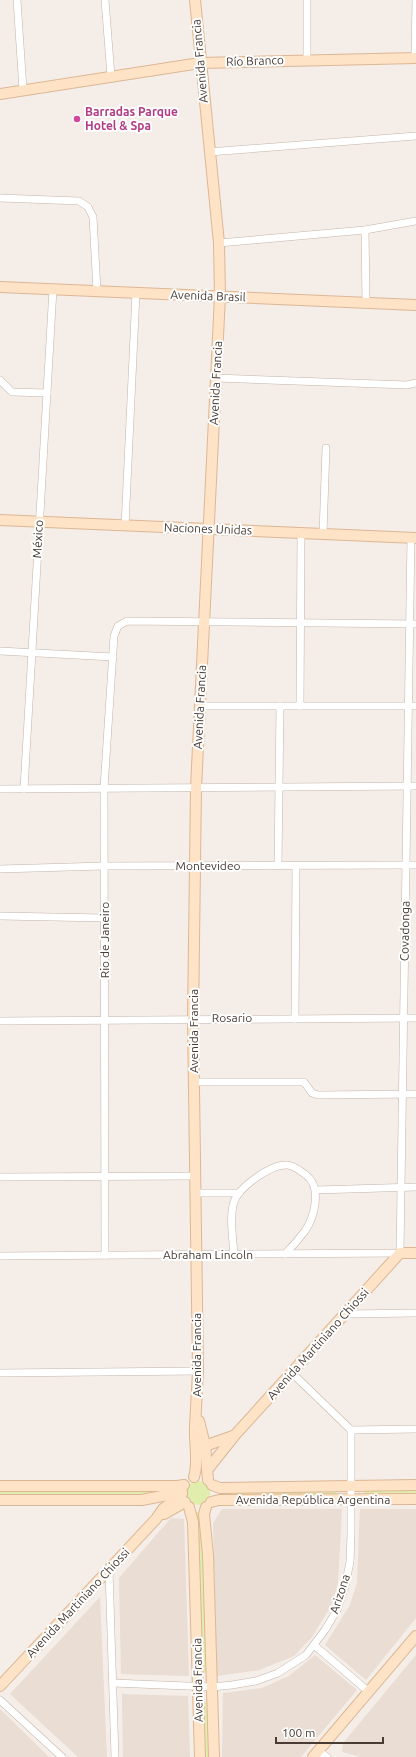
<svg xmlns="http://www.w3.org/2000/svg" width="416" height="1757" viewBox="0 0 416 1757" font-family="Ubuntu,sans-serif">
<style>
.residential{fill:#e9ddd4}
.green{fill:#e0edac}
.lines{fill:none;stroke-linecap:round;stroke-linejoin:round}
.street-casing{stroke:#c4b5ab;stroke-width:8}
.secondary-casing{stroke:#dcb795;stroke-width:12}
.street{stroke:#fff;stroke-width:7}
.secondary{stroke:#ffe3c7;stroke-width:10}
.hotel-dot{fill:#d1479c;stroke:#fff;stroke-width:1.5}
.labels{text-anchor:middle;stroke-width:4;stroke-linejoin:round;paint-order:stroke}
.street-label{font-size:12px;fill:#493c35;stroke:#fff}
.hotel-label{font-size:12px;font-weight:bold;fill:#b23c85;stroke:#fff;text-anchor:start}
</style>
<rect width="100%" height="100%" fill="#f5ede7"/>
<!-- residential -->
<g class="residential">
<path d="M222 1509H342L338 1583 331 1606 312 1637 294 1656 259 1670 217 1676 213 1523Z"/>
<path d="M360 1509H416V1618L366 1680 325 1645 350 1605 357 1583Z"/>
<path d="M171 1518 184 1519 189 1676 121 1674 119 1578Z"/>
<path d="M100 1597 107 1757H78L10 1694Z"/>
<path d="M315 1655 357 1690 301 1757H222L223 1693 262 1688 289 1676Z"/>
<path d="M416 1655V1757H361L342 1752 343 1743Z"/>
<path d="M122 1694 188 1696 190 1757H123Z"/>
<path d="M0 1709 49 1757H0Z"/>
</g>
<!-- green -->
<g class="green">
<circle cx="198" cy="1493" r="12"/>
<path d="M178 1489 141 1497 0 1495V1490Z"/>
<path d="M336 1490V1495L219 1496V1492Z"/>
<rect x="364" y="1490" width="52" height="4"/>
<path d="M195 1512H201L204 1550 207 1670 204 1673H202Z"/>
<path d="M204 1701 207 1703 209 1757H203Z"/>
</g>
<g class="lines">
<defs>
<g id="street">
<path d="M17 0 23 90"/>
<path d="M105 0 111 76"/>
<path d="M307 0V60"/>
<path d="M415 58 416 0"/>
<path d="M209 152 416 136"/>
<path d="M0 198 79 201 88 207 93 217 97 291"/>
<path d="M365 230 366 303"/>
<path d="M219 243 365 230 416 221"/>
<path d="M216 378 407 385 416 383"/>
<path d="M0 380 12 392 47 393"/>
<path d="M125 526 136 293"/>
<path d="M323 534 326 448"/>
<path d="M0 651 113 657"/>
<path d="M200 706H416"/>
<path d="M300 706 301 533"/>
<path d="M0 789 416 786"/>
<path d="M24 789 53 289"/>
<path d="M278 866 280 706"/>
<path d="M0 869 104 866 416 865"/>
<path d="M0 916 105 918"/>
<path d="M295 1019 296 866"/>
<path d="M0 1021 416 1018"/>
<path d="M194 1082H304L312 1093 318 1095 416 1094"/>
<path d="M0 1177 195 1176"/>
<path d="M316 1190 416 1187"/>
<path d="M195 1193H239"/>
<path d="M234 1254C233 1240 229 1216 234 1202 239 1187 271 1164 287 1165 294 1165 300 1171 306 1175 322 1187 315 1216 305 1231 299 1239 292 1247 285 1254"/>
<path d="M105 1255 104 788 114 636 118 626 127 621 416 624"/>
<path d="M0 1256 400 1253 411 537"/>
<path d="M346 1314 416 1313"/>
<path d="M0 1373 198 1371"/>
<path d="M351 1430 416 1429"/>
<path d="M109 1570 115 1757"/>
<path d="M314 1645 369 1692"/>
<path d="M113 1683 212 1687 232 1685 256 1681 278 1673 306 1655 325 1630 337 1610 345 1586 350 1562 351 1535V1430L292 1373"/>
<path d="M0 1700 62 1757"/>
<path d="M318 1751 327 1757"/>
</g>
<g id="secondary">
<path d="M0 94 200 63 416 58"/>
<path d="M0 287 416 305"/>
<path d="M0 520 416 538"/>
<path d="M199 1421 205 1445 208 1480"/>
<path d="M199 1448 233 1436"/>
<path d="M208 1469 235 1435 400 1253H416"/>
<path d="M194 1477C199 1461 194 1444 195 1427 196 1409 197 1390 198 1371L193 1019 196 788 220 296 219 243 195 0"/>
<path d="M212 1485 220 1488 416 1485"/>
<path d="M0 1486H177L184 1485"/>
<path d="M0 1500H142L182 1492"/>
<path d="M211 1502 219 1500 416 1499"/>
<path d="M189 1507 193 1522 200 1757"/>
<path d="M206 1507 204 1514 208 1555 214 1757"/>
<path d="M164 1514 185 1502"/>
<path d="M0 1686 156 1519 163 1509 182 1494"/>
<path d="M313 1757 416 1636"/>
</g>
</defs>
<!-- street casing -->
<use href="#street" class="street-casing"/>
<!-- secondary casing -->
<use href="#secondary" class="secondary-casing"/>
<!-- street -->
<use href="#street" class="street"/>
<!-- secondary -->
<use href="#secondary" class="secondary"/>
</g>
<!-- markers -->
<circle class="hotel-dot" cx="77" cy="119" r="4"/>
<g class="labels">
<!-- street labels -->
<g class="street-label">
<text transform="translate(200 61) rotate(-95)" y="4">Avenida Francia</text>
<text transform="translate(255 61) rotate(-2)" y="4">Río Branco</text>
<text transform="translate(208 296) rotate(2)" y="4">Avenida Brasil</text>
<text transform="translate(216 383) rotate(-87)" y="4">Avenida Francia</text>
<text transform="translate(208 529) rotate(2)" y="4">Naciones Unidas</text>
<text transform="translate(38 539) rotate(-87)" y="4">México</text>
<text transform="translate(200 707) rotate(-87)" y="4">Avenida Francia</text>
<text x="208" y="870">Montevideo</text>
<text transform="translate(405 931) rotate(-89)" y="4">Covadonga</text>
<text transform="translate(105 940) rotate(-90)" y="4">Rio de Janeiro</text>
<text x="232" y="1022">Rosario</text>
<text transform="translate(194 1031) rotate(-90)" y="4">Avenida Francia</text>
<text x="208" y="1259">Abraham Lincoln</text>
<text transform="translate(318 1344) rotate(-48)" y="4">Avenida Martiniano Chiossi</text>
<text transform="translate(197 1355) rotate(-90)" y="4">Avenida Francia</text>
<text x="313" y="1504">Avenida República Argentina</text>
<text transform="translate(340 1594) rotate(-72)" y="4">Arizona</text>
<text transform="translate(78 1603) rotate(-47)" y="4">Avenida Martiniano Chiossi</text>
<text transform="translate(198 1680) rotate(-91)" y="4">Avenida Francia</text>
</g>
<!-- hotel labels -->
<g class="hotel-label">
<text x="85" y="116">Barradas Parque<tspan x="85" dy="14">Hotel &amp; Spa</tspan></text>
</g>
</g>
<!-- scale -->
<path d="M276 1737v6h107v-6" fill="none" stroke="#493c35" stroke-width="2"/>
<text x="282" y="1737" font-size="12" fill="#493c35" stroke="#ffffff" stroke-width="3" paint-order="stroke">100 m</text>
</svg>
